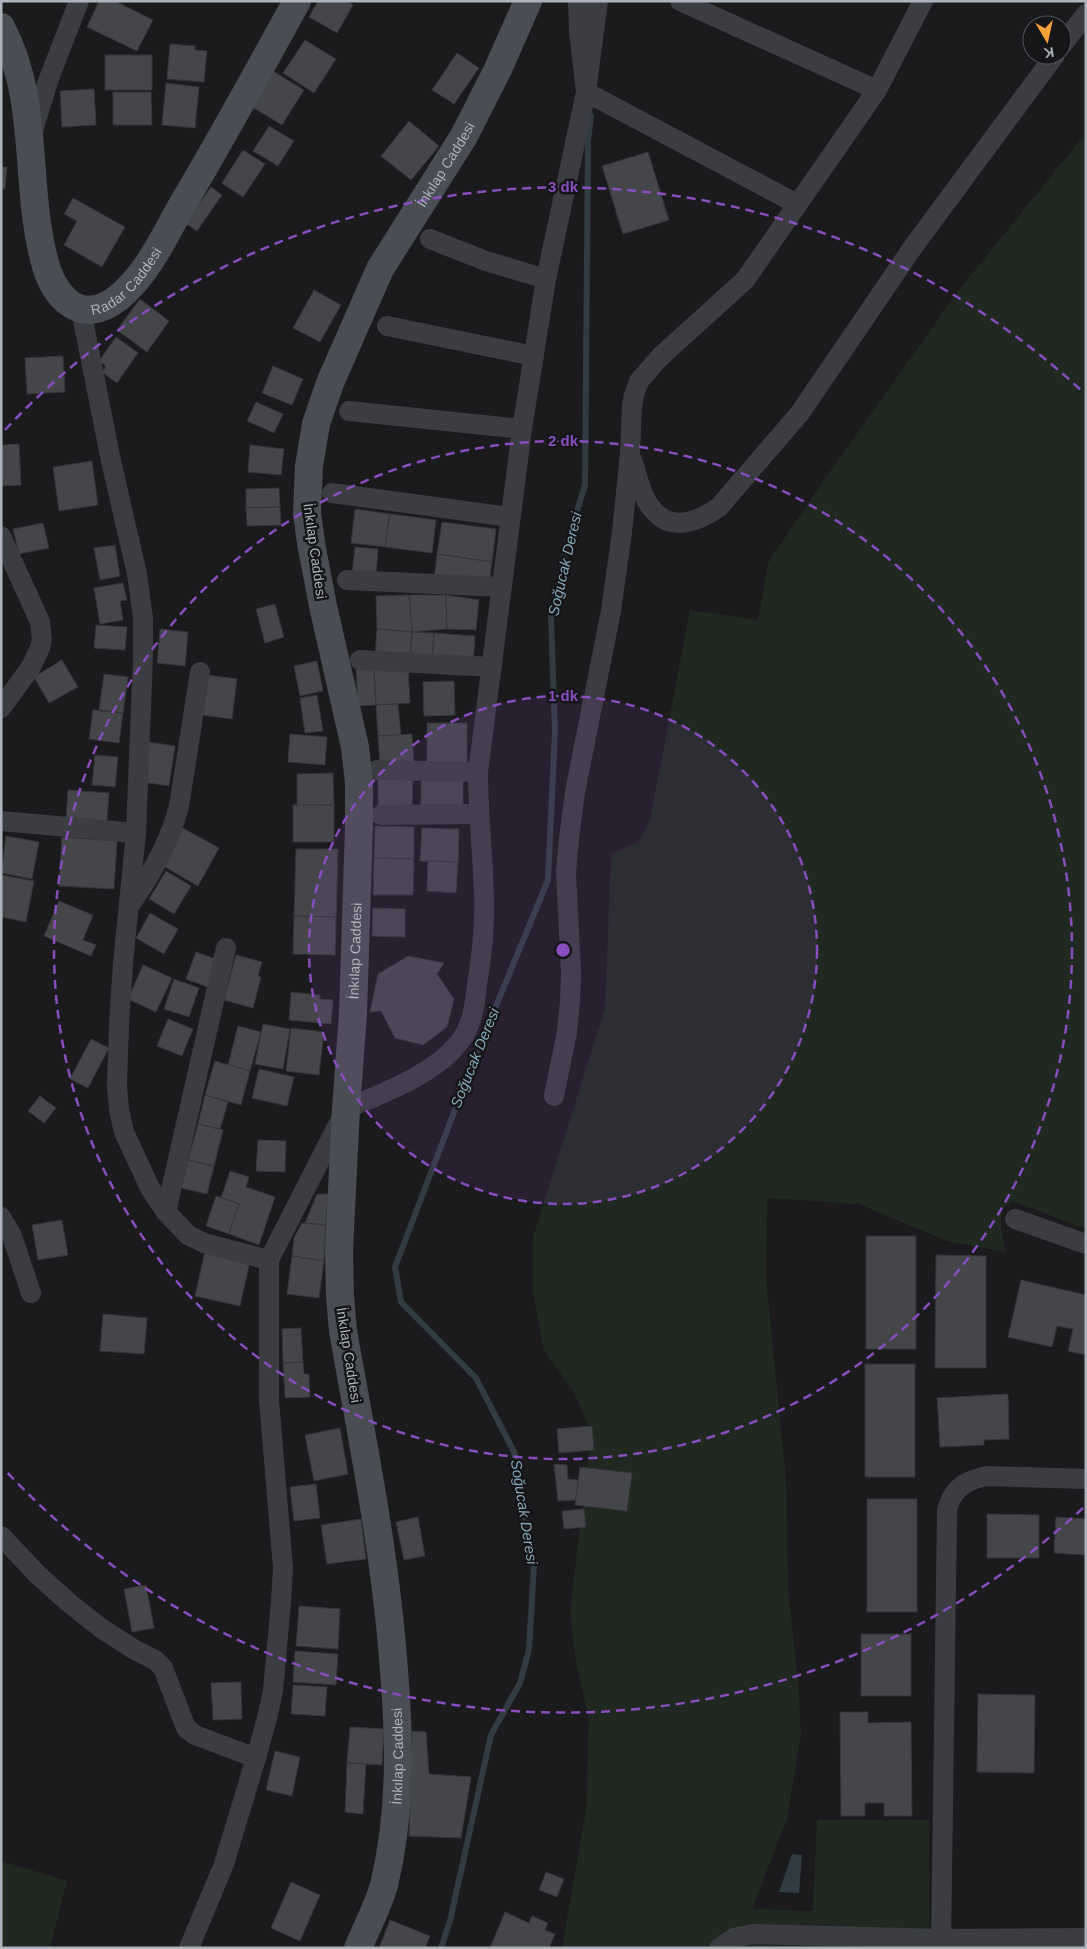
<svg xmlns="http://www.w3.org/2000/svg" width="1087" height="1949" viewBox="0 0 1087 1949" font-family="Arial,sans-serif">
<style>
.green{fill:#202921}
.water{fill:#303c42}
.lines{fill:none;stroke-linecap:round;stroke-linejoin:round}
.stream{stroke:#303c42;stroke-width:6}
.building{fill:#45464a;stroke:#353539}
.street{stroke:#3c3d42;stroke-width:20}
.secondary{stroke:#4a4d53;stroke-width:28}
.ring{fill:none;stroke:#884ebe;stroke-width:2.5;stroke-dasharray:9 6}
.labels{text-anchor:middle;stroke-width:5;stroke-linejoin:round;paint-order:stroke}
.street-label{font-size:14px;fill:#adb4bd;stroke:#161618}
.water-label{font-size:15px;font-style:italic;fill:#84a6b8;stroke:#161618}
.centre{fill:#884ebe;stroke:#161618;stroke-width:2.5}
.ring-label{font-size:15px;text-anchor:middle;font-weight:bold;fill:#884ebe;stroke:#161618;stroke-width:5;stroke-linejoin:round;paint-order:stroke}
</style>
<rect width="100%" height="100%" fill="#1b1b1d"/>
<!-- green -->
<g class="green">
<path d="M1086 133V1229L1013 1201 1001 1209V1227L1005 1252 947 1241 859 1204 767 1198 766 1278 786 1480 788 1587 798 1683 801 1734 787 1819 752 1909 813 1911 817 1820H929V1930H732L705 1948H562L586 1810 589 1718 576 1662 570 1612 591 1432 574 1392 544 1351 533 1292V1237L605 1008 611 854 638 842 650 820 690 610 758 620 768 563 819 487 959 290Z"/>
<path d="M1 1861 67 1881 50 1948H1Z"/>
<path d="M750 1944 932 1947 742 1948Z"/>
</g>
<!-- water -->
<path class="water" d="M792 1854 802 1855 799 1893 779 1892Z"/>
<g class="lines">
<!-- stream -->
<path class="stream" d="M441 1948 450 1921 491 1735 520 1683 529 1650 534 1565 514 1452 476 1378 401 1302 395 1267 477 1052 548 880 555 731 551 617 567 544 585 485 588 141 591 116"/>
</g>
<!-- building -->
<g class="building">
<path d="M99 1H115L153 20 137 51 87 27Z"/>
<path d="M318 1H347L353 5 337 33 309 17Z"/>
<path d="M305 40 336 59 314 93 283 73Z"/>
<path d="M170 44 195 46V50L207 51 204 82 167 79Z"/>
<path d="M457 53 479 68 454 104 432 90Z"/>
<rect x="105" y="55" width="47" height="35"/>
<path d="M273 71 304 90 282 125 252 107Z"/>
<path d="M166 83 199 87 195 128 162 125Z"/>
<path d="M94 89 96 125 62 127 60 91Z"/>
<path d="M113 92H151L152 125H113Z"/>
<path d="M409 121 439 146 411 180 381 156Z"/>
<path d="M269 126 294 141 278 166 253 151Z"/>
<path d="M243 150 265 164 243 197 222 183Z"/>
<path d="M648 152 669 220 623 234 602 166Z"/>
<path d="M1 167H7L5 189H1Z"/>
<path d="M211 187 222 195 197 231 185 223Z"/>
<path d="M73 198 125 227 102 267 64 245 77 221 64 214Z"/>
<path d="M314 290 341 305 320 342 293 328Z"/>
<path d="M140 299 169 321 147 352 117 330Z"/>
<path d="M116 337 138 353 117 383 102 372 106 366 99 361Z"/>
<path d="M63 356 65 392 27 394 25 358Z"/>
<path d="M273 366 303 379 292 405 262 393Z"/>
<path d="M256 402 283 414 274 433 247 421Z"/>
<path d="M19 444 21 485 1 486V445Z"/>
<path d="M250 445 284 449 281 475 248 472Z"/>
<path d="M92 461 98 505 59 511 53 467Z"/>
<path d="M279 488 280 507 246 508V489Z"/>
<path d="M280 507 281 525 247 526 246 508Z"/>
<path d="M355 509 390 514 385 547 351 543Z"/>
<path d="M390 514 436 520 432 553 385 547Z"/>
<path d="M442 522 496 529 492 562 437 554Z"/>
<path d="M43 523 49 548 19 554 13 529Z"/>
<path d="M115 545 120 576 100 580 94 548Z"/>
<path d="M355 547 378 549 376 576 352 574Z"/>
<path d="M437 554 492 562 489 584 434 580Z"/>
<path d="M123 583 127 600 120 601 123 620 100 624 94 588Z"/>
<path d="M409 595H446L447 629 412 632Z"/>
<path d="M409 595 412 632 377 629 376 596Z"/>
<path d="M446 595 479 600 476 630 447 629Z"/>
<path d="M275 604 284 637 265 643 256 609Z"/>
<path d="M96 625 127 627 125 650 94 648Z"/>
<path d="M160 629 188 632 185 666 157 663Z"/>
<path d="M377 629 412 632 410 660 375 657Z"/>
<path d="M412 632 434 633 432 661 410 660Z"/>
<path d="M434 633 475 636 473 664 432 661Z"/>
<path d="M62 660 78 687 49 703 34 677Z"/>
<path d="M317 661 323 691 300 696 294 666Z"/>
<path d="M374 666 376 705 358 706 356 667Z"/>
<path d="M408 667 410 703 376 705 374 669Z"/>
<path d="M104 674 128 677 123 713 99 710Z"/>
<path d="M207 675 237 679 232 719 202 715Z"/>
<path d="M454 681 455 715 424 716 423 682Z"/>
<path d="M317 695 323 731 305 733 300 698Z"/>
<path d="M398 704 401 735 378 736 376 705Z"/>
<path d="M93 710 123 713 119 743 89 739Z"/>
<rect x="427" y="723" width="40" height="41"/>
<path d="M290 734 327 737 325 765 288 762Z"/>
<path d="M412 734 414 765 380 766 378 736Z"/>
<path d="M148 742 175 746 169 786 142 782Z"/>
<path d="M95 755 118 757 115 787 92 785Z"/>
<path d="M333 773 334 805 297 806V774Z"/>
<rect x="421" y="776" width="42" height="33"/>
<path d="M378 777H413L412 810H378Z"/>
<path d="M68 790 109 793 107 821 66 817Z"/>
<rect x="293" y="805" width="41" height="37"/>
<path d="M375 826 414 827V859L374 858Z"/>
<path d="M181 827 219 848 198 886 160 864Z"/>
<path d="M422 828 459 829 458 862 420 861Z"/>
<path d="M6 836 39 842 32 879 1 873Z"/>
<path d="M62 837 117 841 114 889 59 886Z"/>
<path d="M296 849H338L336 917 294 916Z"/>
<path d="M374 858 414 859 413 895H373Z"/>
<path d="M428 861 458 862 456 893 427 891Z"/>
<path d="M166 871 191 886 174 914 149 899Z"/>
<path d="M1 875 34 881 26 922 1 917Z"/>
<path d="M59 901 93 915 83 940 96 945 91 956 44 936Z"/>
<path d="M373 908 405 909V937L372 936Z"/>
<path d="M150 913 178 929 164 954 136 938Z"/>
<path d="M294 916 336 917 335 955 293 954Z"/>
<path d="M196 952 218 960 208 987 186 979Z"/>
<path d="M236 955 262 962 258 976 261 977 253 1008 224 1000Z"/>
<path d="M408 956 444 963 437 974 454 999 447 1027 423 1045 395 1038 381 1011 370 1012 378 974Z"/>
<path d="M143 965 172 978 156 1012 128 999Z"/>
<path d="M174 979 199 988 189 1017 164 1009Z"/>
<path d="M291 992 320 995V999L333 1000 331 1024 289 1020Z"/>
<path d="M168 1019 193 1029 182 1056 157 1046Z"/>
<path d="M263 1024 290 1029 283 1069 255 1064Z"/>
<path d="M238 1026 261 1032 250 1071 228 1065Z"/>
<path d="M291 1028 324 1032 319 1075 286 1071Z"/>
<path d="M91 1039 109 1048 88 1088 70 1079Z"/>
<path d="M215 1061 250 1071 241 1105 205 1095Z"/>
<path d="M259 1069 294 1077 287 1106 252 1098Z"/>
<path d="M205 1095 228 1102 220 1129 198 1124Z"/>
<path d="M40 1096 56 1108 44 1123 28 1111Z"/>
<path d="M198 1124 223 1130 214 1166 188 1160Z"/>
<path d="M258 1140 286 1141 285 1172 256 1171Z"/>
<path d="M188 1160 214 1166 207 1194 181 1188Z"/>
<path d="M230 1171 249 1177 246 1187 275 1197 259 1245 229 1234 239 1204 221 1198Z"/>
<path d="M317 1194H328L326 1225 305 1223Z"/>
<path d="M216 1196 239 1204 229 1234 206 1226Z"/>
<path d="M62 1220 68 1255 38 1260 32 1225Z"/>
<path d="M302 1223 326 1225 324 1261 292 1256 294 1238Z"/>
<rect x="866" y="1236" width="50" height="113"/>
<path d="M205 1251 250 1261 240 1306 195 1296Z"/>
<path d="M936 1255 986 1256V1368H935Z"/>
<path d="M292 1256 324 1261 319 1298 287 1294Z"/>
<path d="M1021 1280 1086 1295V1355L1068 1351 1073 1329 1057 1326 1052 1347 1008 1337Z"/>
<path d="M103 1314 147 1318 144 1354 100 1351Z"/>
<path d="M301 1328 303 1362 283 1363 282 1329Z"/>
<path d="M303 1362 304 1374H309L310 1397 285 1398 283 1363Z"/>
<rect x="865" y="1364" width="50" height="113"/>
<path d="M1008 1394 1009 1439 984 1440V1445L940 1447 937 1398Z"/>
<path d="M592 1426 594 1450 559 1453 557 1429Z"/>
<path d="M340 1428 348 1474 314 1481 305 1435Z"/>
<path d="M554 1464 567 1465 568 1479 578 1480 576 1500 558 1501Z"/>
<path d="M580 1467 632 1473 627 1511 575 1505Z"/>
<path d="M316 1484 320 1518 294 1521 290 1487Z"/>
<rect x="867" y="1499" width="50" height="113"/>
<path d="M584 1509 586 1527 564 1529 562 1511Z"/>
<path d="M987 1514 1039 1515V1558H987Z"/>
<path d="M418 1517 425 1556 404 1560 396 1522Z"/>
<path d="M1056 1517 1086 1519V1555L1054 1553Z"/>
<path d="M361 1519 366 1559 327 1564 321 1525Z"/>
<path d="M146 1585 154 1628 132 1632 124 1589Z"/>
<path d="M299 1606 340 1609 338 1649 296 1646Z"/>
<rect x="861" y="1634" width="50" height="62"/>
<path d="M295 1651 338 1654 336 1685 293 1682Z"/>
<path d="M241 1682 242 1719 213 1720 211 1683Z"/>
<path d="M293 1685 327 1687 325 1716 291 1714Z"/>
<path d="M978 1694 1035 1695 1034 1773 977 1772Z"/>
<path d="M840 1712H868V1723L911 1722 912 1816H884V1803H865V1816H841Z"/>
<path d="M350 1727 384 1729 382 1765 347 1763Z"/>
<path d="M412 1731 426 1732 429 1774 471 1777 461 1838 409 1836Z"/>
<path d="M275 1751 300 1757 292 1796 266 1790Z"/>
<path d="M347 1763 366 1764 363 1814 345 1812Z"/>
<path d="M546 1872 564 1879 557 1897 539 1890Z"/>
<path d="M291 1882 320 1895 300 1941 271 1928Z"/>
<path d="M505 1912 529 1923 532 1916 548 1923 545 1930 555 1934 549 1948H490Z"/>
<path d="M390 1920 430 1936 425 1948H379Z"/>
</g>
<g class="lines">
<!-- street -->
<g class="street">
<path d="M598 1 586 92 797 204"/>
<path d="M680 1 877 90"/>
<path d="M1062 45 1086 14"/>
<path d="M32 134 48 81 79 1"/>
<path d="M430 239 486 261 546 279"/>
<path d="M81 310 111 461 137 574 143 618V657L136 833 123 963 119 1025 117 1084 119 1110 124 1132 150 1188 166 1212 188 1235 204 1243 269 1260"/>
<path d="M387 326 534 356"/>
<path d="M349 411 522 429"/>
<path d="M632 460C638 476 641 497 653 510 672 533 699 521 719 507L800 413 913 247 1055 55"/>
<path d="M332 493 510 517"/>
<path d="M1 536 40 622 42 640 40 648 31 667 1 708"/>
<path d="M347 580 502 587"/>
<path d="M360 660 492 667"/>
<path d="M377 770 478 772"/>
<path d="M381 815 478 814"/>
<path d="M1 821 136 833"/>
<path d="M130 905C151 875 170 842 179 806L200 672"/>
<path d="M554 1096 567 1032 570 1001 571 972 566 872 569 839 575 792 611 611 622 532 630 453 632 406 634 395 639 381 660 357 745 280 877 90 923 1"/>
<path d="M166 1212 226 948"/>
<path d="M1 1217 12 1236 31 1293"/>
<path d="M1015 1219 1086 1244"/>
<path d="M1 1536 38 1575 68 1602 102 1629 135 1650 155 1660 163 1668 186 1728 195 1735 256 1758"/>
<path d="M189 1948 224 1864 256 1758 267 1718 273 1691 281 1602 283 1568 269 1400V1260L346 1109C381 1094 432 1075 457 1045 472 1028 475 1006 477 984 482 955 485 927 484 897 483 855 478 814 478 772L522 429 546 279 586 92 579 31 578 1"/>
<path d="M719 1948 734 1938 753 1934 941 1939 1086 1938"/>
<path d="M941 1948 947 1511C952 1488 966 1480 987 1476L1086 1479"/>
</g>
<!-- secondary -->
<g class="secondary">
<path id="s1" d="M1 27C40 100 24 181 44 259 53 296 80 328 118 298 147 275 164 237 182 205 222 138 259 70 297 1"/>
<path id="s2" d="M358 1948C367 1927 378 1906 384 1885 401 1815 400 1742 394 1671 386 1556 363 1444 343 1331L340 1296 339 1250 346 1109 353 1013 359 827V783L355 747 323 606 311 543 307 513 309 466 316 424 330 383 380 269 464 136 498 69 528 1"/>
</g>
</g>
<!-- distance rings -->
<circle cx="563" cy="950" r="254" fill="#884ebe" fill-opacity=".12"/>
<g class="ring">
<circle cx="563" cy="950" r="254"/>
<circle cx="563" cy="950" r="509"/>
<path d="M1083 1508A763 763 0 0 1 5 1470M5 430A763 763 0 0 1 1083 392"/>
</g>
<g class="labels">
<!-- street labels -->
<g class="street-label">
<text dy="5" stroke="none"><textPath href="#s2" startOffset="1832">İnkılap Caddesi</textPath></text>
<text dy="5" stroke="none"><textPath href="#s1" startOffset="359">Radar Caddesi</textPath></text>
<text transform="translate(315 551) rotate(82)" y="5">İnkılap Caddesi</text>
<text dy="5" stroke="none"><textPath href="#s2" startOffset="1008">İnkılap Caddesi</textPath></text>
<text transform="translate(349 1355) rotate(81)" y="5">İnkılap Caddesi</text>
<text dy="5" stroke="none"><textPath href="#s2" startOffset="198">İnkılap Caddesi</textPath></text>
</g>
<!-- water labels -->
<g class="water-label">
<text transform="translate(565 564) rotate(-77)" y="5">Soğucak Deresi</text>
<text transform="translate(475 1058) rotate(-68)" y="5">Soğucak Deresi</text>
<text transform="translate(524 1512) rotate(81)" y="5">Soğucak Deresi</text>
</g>
</g>
<circle cx="563" cy="950" r="8" class="centre"/>
<g class="ring-label">
<text x="563" y="192">3 dk</text>
<text x="563" y="446">2 dk</text>
<text x="563" y="701">1 dk</text>
</g>
<!-- border -->
<rect width="1087" height="1949" fill="none" stroke="#adb4bd" stroke-width="5"/>
<!-- north arrow -->
<g transform="translate(1047 40) rotate(171)"><circle r="24" fill="#161618" stroke="#52555a"/>
<path d="M0-4L9 19L0 12L-9 19Z" fill="#f7a139"/>
<text y="-8" font-size="14" font-weight="bold" text-anchor="middle" fill="#adb4bd">K</text>
</g>
</svg>
